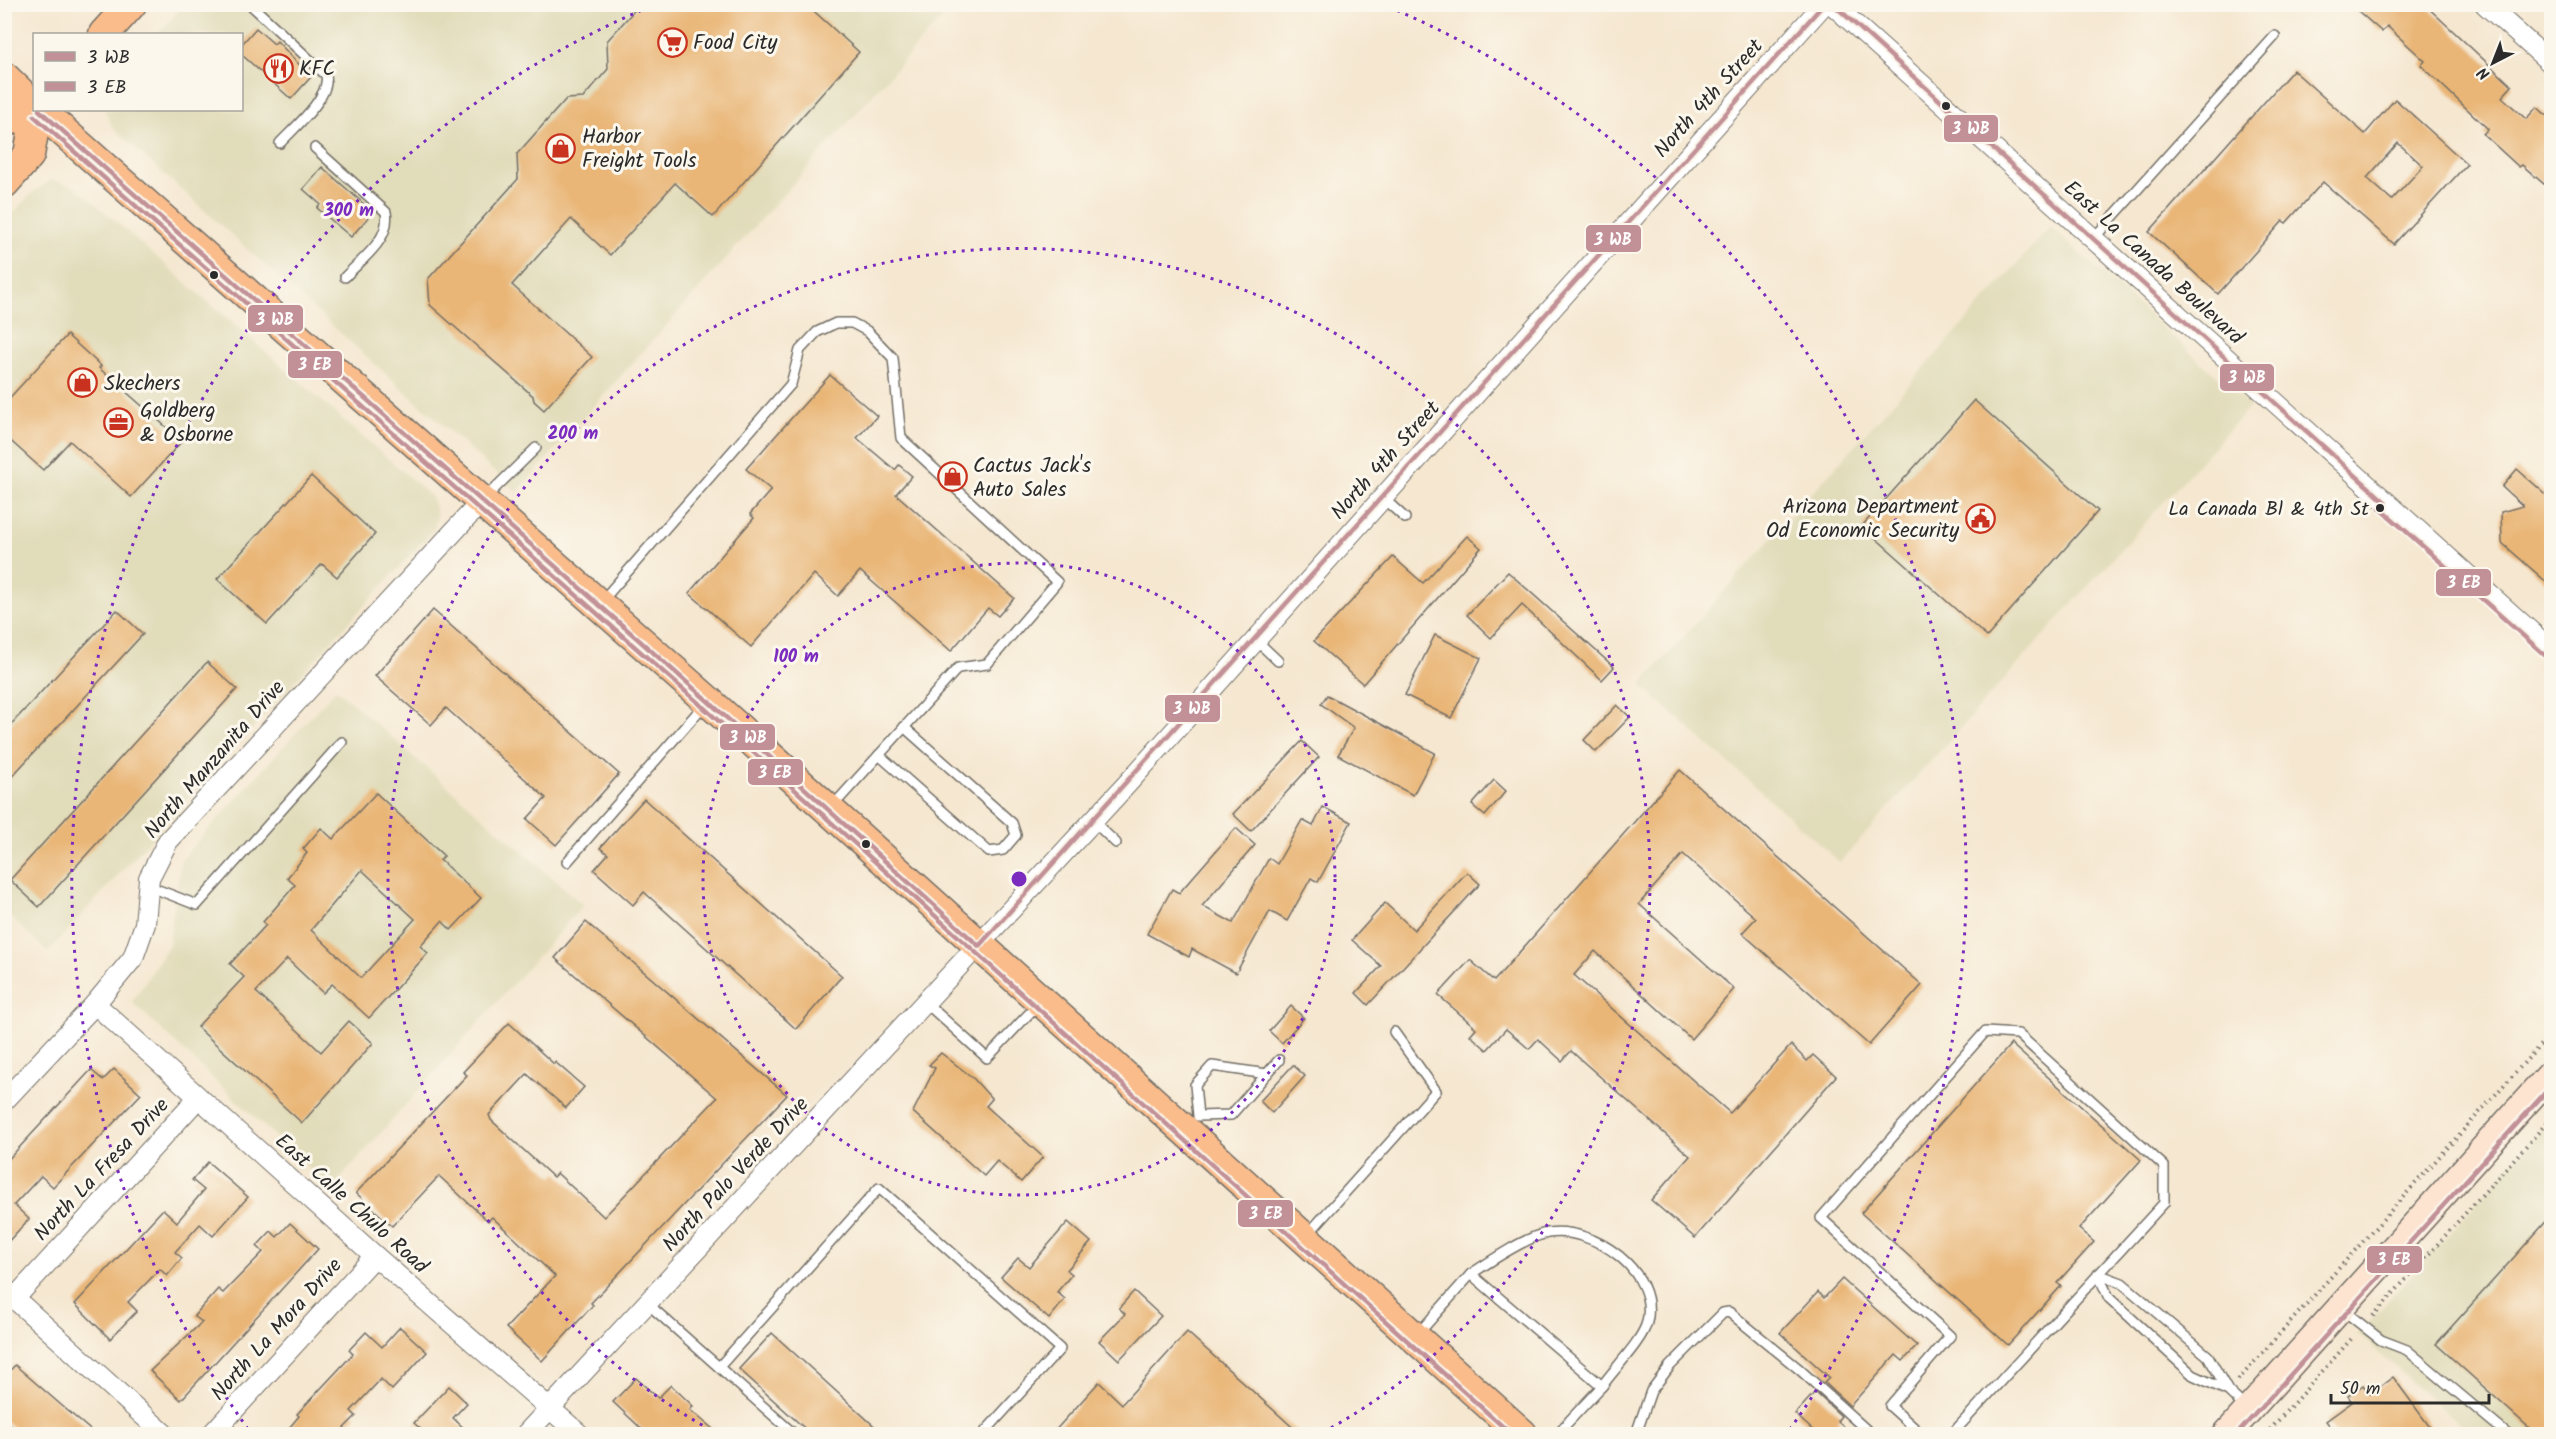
<svg xmlns="http://www.w3.org/2000/svg" width="2556" height="1439" viewBox="0 0 2556 1439" font-family="Kalam,sans-serif">
<style>
.built{fill:#e1dcba}
.building{fill:#e9b677;fill-rule:evenodd}
.lines{fill:none;stroke-linecap:round;stroke-linejoin:round}
.lane-casing{stroke:#726d65;stroke-width:12}
.street-casing{stroke:#726d65;stroke-width:22}
.secondary-casing{stroke:#726d65;stroke-width:30}
.primary-casing{stroke:#726d65;stroke-width:33}
.path{stroke:#726d65;stroke-width:4;stroke-dasharray:1.5 4.5;stroke-linecap:butt}
.lane{stroke:#fff;stroke-width:9}
.street{stroke:#fff;stroke-width:20}
.secondary{stroke:#fde4d1;stroke-width:27}
.primary{stroke:#fabc8b;stroke-width:30}
.bus-1-casing{stroke:#fbf7ec;stroke-width:9}
.bus-2-casing{stroke:#fbf7ec;stroke-width:9}
.bus-1{stroke:#c29197;stroke-width:4.5}
.bus-2{stroke:#c29197;stroke-width:4.5}
.ring{fill:none;stroke:#7b2cbf;stroke-width:3;stroke-dasharray:3 6}
.bus-dot{fill:#2b2b2b;stroke:#fbf7ec;stroke-width:2}
.labels{text-anchor:middle;stroke-width:6;stroke-linejoin:round;paint-order:stroke}
.bus-label{font-size:20px;fill:#2b2b2b;stroke:#fbf7ec;text-anchor:end}
.poi-label{font-size:21px;fill:#2b2b2b;stroke:#fbf7ec;text-anchor:start}
.street-label{font-size:21px;fill:#2b2b2b;stroke:#fbf7ec}
.centre{fill:#7b2cbf;stroke:#fbf7ec;stroke-width:3}
.ring-label{font-size:18px;text-anchor:middle;font-weight:bold;fill:#7b2cbf;stroke:#fbf7ec;stroke-width:6;stroke-linejoin:round;paint-order:stroke}
.line-badge{stroke:#fbf7ec;stroke-width:2}
.badge-label{font-size:16px;text-anchor:middle;font-weight:bold;fill:#fff}
</style>
<rect width="100%" height="100%" fill="#fbf7ec"/>
<filter id="ink" filterUnits="userSpaceOnUse"><feTurbulence type="fractalNoise" baseFrequency=".0167" numOctaves="2"/><feDisplacementMap in="SourceGraphic" scale="12" xChannelSelector="R" yChannelSelector="G"/><feConvolveMatrix kernelMatrix="1 2 1 2 8 2 1 2 1" color-interpolation-filters="sRGB"/></filter>
<filter id="wash" filterUnits="userSpaceOnUse"><feTurbulence type="fractalNoise" baseFrequency=".008" numOctaves="4" result="noise"/><feDisplacementMap in="SourceGraphic" scale="24" xChannelSelector="R" yChannelSelector="G"/><feGaussianBlur stdDeviation="1.35" result="paint"/><feColorMatrix in="noise" values="0 0 0 0 0 0 0 0 0 0 0 0 0 0 0 0 0 1.4 0 .05"/><feComposite in="paint" operator="in"/></filter>
<g filter="url(#wash)">
<rect width="100%" height="100%" fill="#f5e7d0"/>
<!-- built -->
<g class="built">
<path d="M184 5H953L517 492 113 128 105 110H242V34H157Z"/>
<path d="M52 180 76 187 432 497 437 517 434 529 48 952 5 912 4 223 32 193Z"/>
<path d="M2050 227 2250 406 1840 862 1641 685Z"/>
<path d="M336 689 583 905 331 1189 132 1002 169 945 181 860Z"/>
<path d="M2551 1121V1434H2471L2358 1334Z"/>
</g>
<g id="blocks">
<!-- building -->
<g class="building">
<path d="M640 4H806L859 52 713 217 675 183 610 255 571 219 512 285 592 357 544 410 534 401 533 396 430 305 428 279 518 179 517 154 566 99 583 98 608 69 607 41Z"/>
<path d="M2350 4H2424L2512 86 2502 97 2526 119 2537 107 2552 120V191L2522 165 2519 167 2483 134 2488 129 2421 65 2425 61 2387 26 2382 32Z"/>
<path d="M256 28 274 44 277 41 311 77 291 99 242 55V44Z"/>
<path d="M2293 70 2365 134 2395 99 2467 164 2394 244 2323 182 2286 223 2283 221 2218 294 2149 232ZM2398 143 2423 166 2392 200 2367 178Z"/>
<path d="M322 167 373 212 351 237 317 208 320 204 303 189Z"/>
<path d="M67 335 101 366 99 368 182 441 131 497 70 441 43 470 4 435V404Z"/>
<path d="M830 375 877 416 857 438 895 470 899 465 912 476 896 494 1014 598 998 616 988 608 951 651 860 571 838 596 814 574 751 647 689 593 754 518 750 514 771 490 746 469Z"/>
<path d="M1974 400 2098 511 1987 637 1862 526Z"/>
<path d="M2517 469 2552 500V587L2502 543 2501 512 2523 506 2502 487Z"/>
<path d="M311 476 375 534 337 577 322 564 267 624 217 579Z"/>
<path d="M1467 536 1481 548 1363 684 1314 641 1393 557 1423 583Z"/>
<path d="M1508 572 1614 667 1602 680 1522 605 1491 638 1467 615Z"/>
<path d="M117 610 143 634 4 785V732Z"/>
<path d="M433 610 619 774 556 845 527 819 546 798 446 708 431 725 375 676Z"/>
<path d="M1435 635 1481 658 1451 718 1405 695Z"/>
<path d="M207 662 237 689 39 907 10 880Z"/>
<path d="M1327 695 1435 753 1413 795 1338 755 1354 728 1321 704Z"/>
<path d="M1617 705 1630 717 1596 752 1584 740Z"/>
<path d="M1302 741 1319 757 1251 831 1233 814Z"/>
<path d="M1680 770 1922 985 1869 1045 1742 933 1756 918 1683 854 1639 904 1734 989 1691 1039 1595 951 1574 975 1730 1113 1791 1045 1807 1061 1813 1055 1836 1076 1695 1238 1651 1200 1690 1156 1571 1051 1562 1061 1538 1039 1529 1049 1506 1029 1487 1050 1470 1035 1476 1028 1438 995 1470 960 1494 981Z"/>
<path d="M1494 780 1506 791 1485 816 1472 805Z"/>
<path d="M376 793 444 856 440 860 481 898 451 930 442 921 420 946 428 953 369 1018 332 984 323 993 287 959 256 992 321 1052 349 1021 373 1043 302 1123 197 1027 244 977 230 964 266 925 263 922 295 885 287 878 307 853 303 849 321 828 333 839ZM362 870 415 919 361 978 311 930Z"/>
<path d="M644 799 842 976 796 1029 644 892 633 905 594 870 608 854 600 848Z"/>
<path d="M1323 807 1351 822 1318 882 1311 878 1287 921 1270 911 1236 973 1192 949 1189 957 1147 934 1172 889 1179 893 1236 828 1255 845 1202 906 1233 923 1269 858 1277 864 1302 820 1313 826Z"/>
<path d="M1467 872 1480 884 1368 1005 1356 993 1381 966 1352 940 1385 903 1414 930Z"/>
<path d="M586 922 787 1095 591 1303 593 1305 542 1361 506 1328 555 1276 492 1217 488 1221 439 1176 392 1226 356 1193 467 1075 463 1072 509 1023 554 1064 555 1062 584 1087 566 1108 527 1074 489 1115 491 1120 553 1177 557 1173 604 1217 717 1098 555 958Z"/>
<path d="M1291 1006 1304 1018 1282 1043 1269 1031Z"/>
<path d="M2011 1044 2141 1160 2079 1229 2094 1242 2057 1283 2061 1286 2008 1345 1861 1213Z"/>
<path d="M941 1053 973 1078 992 1099 986 1106 1043 1157 1021 1182 997 1161 984 1176 913 1112 935 1068 929 1065Z"/>
<path d="M1293 1065 1305 1076 1272 1113 1260 1101Z"/>
<path d="M114 1069 141 1094 53 1187 41 1176 14 1205 29 1219 4 1246V1164L91 1070 103 1080Z"/>
<path d="M208 1162 248 1197 213 1236 200 1224 175 1252 182 1258 167 1276 160 1269 128 1302 137 1311 110 1339 75 1304 163 1209 177 1222 204 1190 192 1180Z"/>
<path d="M2552 1215V1434H2536L2436 1344Z"/>
<path d="M1068 1222 1091 1242 1067 1270 1072 1274 1057 1292 1065 1299 1049 1319 1001 1277 1018 1258 1029 1267Z"/>
<path d="M290 1223 318 1249 181 1400 150 1371 202 1322 194 1316 218 1289 223 1293 263 1252 257 1246 271 1231 277 1237Z"/>
<path d="M1842 1279 1917 1346 1903 1361 1896 1355 1850 1406 1824 1382 1829 1377 1780 1333 1818 1292 1824 1298Z"/>
<path d="M1134 1291 1161 1316 1119 1360 1099 1341 1125 1314 1119 1308Z"/>
<path d="M400 1327 427 1352 392 1390 381 1379 351 1411 356 1416 338 1434H284L299 1416 297 1414 353 1354 349 1350 366 1332 382 1347Z"/>
<path d="M1187 1332 1300 1434H1052L1099 1382 1122 1404Z"/>
<path d="M772 1333 883 1434H811L739 1369Z"/>
<path d="M15 1365 68 1411 95 1434H21L4 1420V1377Z"/>
<path d="M2393 1377 2435 1434H2336L2326 1421 2352 1402 2348 1396 2363 1385 2370 1394Z"/>
<path d="M636 1378 658 1398 671 1385 693 1406 690 1410 719 1434H647L613 1402Z"/>
<path d="M449 1386 467 1403 453 1418 470 1434H426L414 1423Z"/>
<path d="M1815 1392 1841 1416 1837 1421 1851 1434H1817L1795 1414Z"/>
</g>
</g>
</g>
<g filter="url(#ink)">
<use href="#blocks" fill-opacity="0" stroke="#726d65" stroke-width="1.5"/>
<g class="lines">
<defs>
<g id="lane">
<path d="M250 4 326 75C331 97 294 128 280 143"/>
<path d="M315 148 386 212C391 239 363 258 345 277"/>
<path d="M2093 239 2275 36"/>
<path d="M1383 498 1405 518"/>
<path d="M484 499 536 448"/>
<path d="M601 602 791 384 800 350 817 332 836 323H852L867 331 893 358 901 438 1057 582 987 664 958 668 831 808"/>
<path d="M1256 640 1278 661"/>
<path d="M879 755 989 852 1003 850 1016 835 1012 823 904 727"/>
<path d="M1093 821 1116 843"/>
<path d="M567 862 704 705"/>
<path d="M148 886 197 905 342 742"/>
<path d="M926 1003 987 1058 1039 1003"/>
<path d="M1267 1074 1212 1066 1195 1085 1198 1116 1231 1115 1279 1060"/>
<path d="M1308 1234 1436 1091 1394 1032"/>
<path d="M1471 1274C1489 1262 1527 1236 1548 1233 1594 1226 1659 1272 1647 1322 1643 1340 1613 1370 1602 1386"/>
<path d="M648 1304 794 1434"/>
<path d="M2343 1310 2381 1340 2407 1350 2507 1434"/>
<path d="M1417 1335 1471 1274 1602 1386 1557 1434"/>
<path d="M719 1367 879 1188 1060 1349 983 1434"/>
<path d="M2228 1391 2193 1375 2109 1298 2098 1274 2122 1283 2208 1356 2228 1391 2247 1409"/>
<path d="M1636 1434 1651 1391 1670 1366 1723 1313 1729 1312 1799 1369 1871 1434"/>
<path d="M1921 1434 1890 1406 1950 1336 1821 1218 1985 1032 2018 1034 2164 1166V1203L1952 1434"/>
</g>
<g id="street">
<path d="M1832 4 2552 651"/>
<path d="M2485 4 2552 64"/>
<path d="M95 1004 375 1256 579 1434"/>
<path d="M4 1101 95 1004 133 958 145 924 149 878 168 841 482 501"/>
<path d="M6 1291 164 1434"/>
<path d="M14 1299 198 1098"/>
<path d="M212 1434 375 1256"/>
<path d="M526 1434 1128 783 1824 4"/>
</g>
<path id="secondary" d="M2227 1434 2552 1073"/>
<g id="primary">
<path d="M104 34 131 4"/>
<path d="M4 77 34 106"/>
<path d="M39 110 708 701 1522 1434"/>
<path d="M4 122 35 110"/>
<path d="M4 183 29 155 37 110"/>
</g>
</defs>
<!-- lane casing -->
<use href="#lane" class="lane-casing"/>
<!-- street casing -->
<use href="#street" class="street-casing"/>
<!-- secondary casing -->
<use href="#secondary" class="secondary-casing"/>
<!-- primary casing -->
<use href="#primary" class="primary-casing"/>
<!-- path -->
<g class="path">
<path d="M2373 1316 2552 1117"/>
<path d="M2238 1380 2552 1032"/>
<path d="M2266 1434 2353 1337"/>
</g>
<!-- lane -->
<use href="#lane" class="lane"/>
<!-- street -->
<use href="#street" class="street"/>
<!-- secondary -->
<use href="#secondary" class="secondary"/>
<!-- primary -->
<use href="#primary" class="primary"/>
<defs>
<g id="bus-1">
<path d="M1833 4 2385 502"/>
<path d="M39 110 708 701 979 946 1824 4"/>
</g>
<g id="bus-2">
<path d="M34 116 703 707 1511 1434"/>
<path d="M2380 508 2547 657"/>
<path d="M2237 1434 2552 1085"/>
</g>
</defs>
<!-- bus-1 casing -->
<use href="#bus-1" class="bus-1-casing"/>
<!-- bus-2 casing -->
<use href="#bus-2" class="bus-2-casing"/>
<!-- bus-1 -->
<use href="#bus-1" class="bus-1"/>
<!-- bus-2 -->
<use href="#bus-2" class="bus-2"/>
</g>
</g>
<!-- distance rings -->
<g class="ring">
<circle cx="1019" cy="879" r="316"/>
<path d="M718 1434A631 631 0 1 1 1320 1434"/>
<path d="M248 1429A947 947 0 0 1 649 7M1389 7A947 947 0 0 1 1790 1429"/>
</g>
<!-- icons -->
<defs>
<symbol id="supermarket-ring" viewBox="-11 -11 22 22"><circle r="9.5" fill="#fbf7ec" stroke="#c8321e" stroke-width="1.5"/><path d="M-6-5.5h2.5l.6 2H6L4.5 2H-2.5L-4.4-4H-6ZM-1.5 3.2a1.3 1.3 0 1 0 .1 0ZM3 3.2a1.3 1.3 0 1 0 .1 0Z" fill="#c8321e"/></symbol>
<symbol id="restaurant-ring" viewBox="-11 -11 22 22"><circle r="9.5" fill="#fbf7ec" stroke="#c8321e" stroke-width="1.5"/><path d="M-5-6h1v4h1v-4h1v4h1v-4h1v5L-1.5 .5V6h-2V.5L-5-1ZM5-6V6H3V1.5H1.5Q1.5-4 5-6Z" fill="#c8321e"/></symbol>
<symbol id="shop-ring" viewBox="-11 -11 22 22"><circle r="9.5" fill="#fbf7ec" stroke="#c8321e" stroke-width="1.5"/><path d="M-5-2.5h2.3a2.7 3.5 0 0 1 5.4 0H5L5.5 6h-11ZM-1.5-2.5h3a1.5 2.3 0 0 0-3 0Z" fill="#c8321e"/></symbol>
<symbol id="office-ring" viewBox="-11 -11 22 22"><circle r="9.5" fill="#fbf7ec" stroke="#c8321e" stroke-width="1.5"/><path d="M-6-3h4V-5.5h4V-3h4V5H-6ZM-1-4.5V-3h2v-1.5ZM-6 0V1H6V0Z" fill="#c8321e"/></symbol>
<symbol id="civic-ring" viewBox="-11 -11 22 22"><circle r="9.5" fill="#fbf7ec" stroke="#c8321e" stroke-width="1.5"/><path d="M-.6-6.5H3V-4.5H.6V-3L4-1V1h2V6H-6V1h2V-1L-.6-3ZM-1.2 2.5V6h2.4V2.5Z" fill="#c8321e"/></symbol>
</defs>
<g fill-rule="evenodd">
<use href="#supermarket-ring" x="656" y="26" width="33" height="33"/>
<use href="#restaurant-ring" x="262" y="52" width="33" height="33"/>
<use href="#shop-ring" x="544" y="132" width="33" height="33"/>
<use href="#shop-ring" x="66" y="366" width="33" height="33"/>
<use href="#office-ring" x="102" y="406" width="33" height="33"/>
<use href="#shop-ring" x="936" y="460" width="33" height="33"/>
<use href="#civic-ring" x="1964" y="502" width="33" height="33"/>
</g>
<!-- markers -->
<g class="bus-dot">
<circle cx="1946" cy="106" r="5"/>
<circle cx="214" cy="275" r="5"/>
<circle cx="2380" cy="508" r="5"/>
<circle cx="866" cy="844" r="5"/>
</g>
<g class="labels">
<!-- bus labels -->
<g class="bus-label">
<text x="2369" y="515">La Canada Bl &amp; 4th St</text>
</g>
<!-- poi labels -->
<g class="poi-label">
<text x="693" y="49">Food City</text>
<text x="299" y="75">KFC</text>
<text x="582" y="143">Harbor<tspan x="582" dy="24">Freight Tools</tspan></text>
<text x="104" y="390">Skechers</text>
<text x="140" y="417">Goldberg<tspan x="140" dy="24">&amp; Osborne</tspan></text>
<text x="973" y="472">Cactus Jack's<tspan x="973" dy="24">Auto Sales</tspan></text>
<text x="1959" y="513" text-anchor="end">Arizona Department<tspan x="1959" dy="24">Od Economic Security</tspan></text>
</g>
<!-- street labels -->
<g class="street-label">
<text transform="translate(1708 98) rotate(-48)" y="7">North 4th Street</text>
<text transform="translate(2154 262) rotate(42)" y="7">East La Canada Boulevard</text>
<text transform="translate(1385 460) rotate(-48)" y="7">North 4th Street</text>
<text transform="translate(214 759) rotate(-49)" y="7">North Manzanita Drive</text>
<text transform="translate(101 1169) rotate(-47)" y="7">North La Fresa Drive</text>
<text transform="translate(735 1174) rotate(-47)" y="7">North Palo Verde Drive</text>
<text transform="translate(352 1203) rotate(42)" y="7">East Calle Chulo Road</text>
<text transform="translate(276 1329) rotate(-48)" y="7">North La Mora Drive</text>
</g>
</g>
<circle cx="1019" cy="879" r="9" class="centre"/>
<g class="ring-label">
<text x="349" y="216">300 m</text>
<text x="573" y="439">200 m</text>
<text x="796" y="662">100 m</text>
</g>
<g class="line-badge">
<rect x="1943" y="114" width="56" height="29" rx="6" fill="#c29197"/>
<rect x="1585" y="224" width="57" height="29" rx="6" fill="#c29197"/>
<rect x="247" y="304" width="57" height="29" rx="6" fill="#c29197"/>
<rect x="287" y="350" width="56" height="29" rx="6" fill="#c29197"/>
<rect x="2219" y="363" width="56" height="29" rx="6" fill="#c29197"/>
<rect x="2435" y="568" width="57" height="29" rx="6" fill="#c29197"/>
<rect x="1164" y="694" width="57" height="29" rx="6" fill="#c29197"/>
<rect x="719" y="723" width="57" height="28" rx="6" fill="#c29197"/>
<rect x="747" y="758" width="57" height="28" rx="6" fill="#c29197"/>
<rect x="1237" y="1199" width="57" height="29" rx="6" fill="#c29197"/>
<rect x="2366" y="1245" width="57" height="29" rx="6" fill="#c29197"/>
</g>
<g class="badge-label">
<text x="1971" y="134">3 WB</text>
<text x="1613" y="245">3 WB</text>
<text x="275" y="325">3 WB</text>
<text x="315" y="370">3 EB</text>
<text x="2247" y="383">3 WB</text>
<text x="2464" y="588">3 EB</text>
<text x="1192" y="714">3 WB</text>
<text x="748" y="743">3 WB</text>
<text x="775" y="778">3 EB</text>
<text x="1266" y="1219">3 EB</text>
<text x="2394" y="1265">3 EB</text>
</g>
<!-- margin -->
<rect width="2556" height="1439" fill="none" stroke="#fbf7ec" stroke-width="24"/>
<!-- legend -->
<rect x="33" y="33" width="210" height="78" fill="#fbf7ec" stroke="#a8a59f" stroke-width="1.5"/>
<rect x="45" y="52" width="30" height="9" fill="#c29197" stroke="#a8a59f" stroke-width="1.5"/>
<text x="87" y="63" font-size="18" fill="#2b2b2b">3 WB</text>
<rect x="45" y="82" width="30" height="9" fill="#c29197" stroke="#a8a59f" stroke-width="1.5"/>
<text x="87" y="93" font-size="18" fill="#2b2b2b">3 EB</text>
<!-- north arrow -->
<g transform="translate(2493 63) rotate(222)" stroke="#fbf7ec" stroke-width="4.5" paint-order="stroke">
<path d="M0-4.5L10 22L0 15L-10 22Z" fill="#2b2b2b"/>
<text y="-9" font-size="16" font-weight="bold" text-anchor="middle" fill="#2b2b2b">N</text>
</g>
<!-- scale -->
<path d="M2331 1394v9h158v-9" fill="none" stroke="#2b2b2b" stroke-width="3"/>
<text x="2340" y="1394" font-size="18" fill="#2b2b2b" stroke="#fbf7ec" stroke-width="4.5" paint-order="stroke">50 m</text>
</svg>
